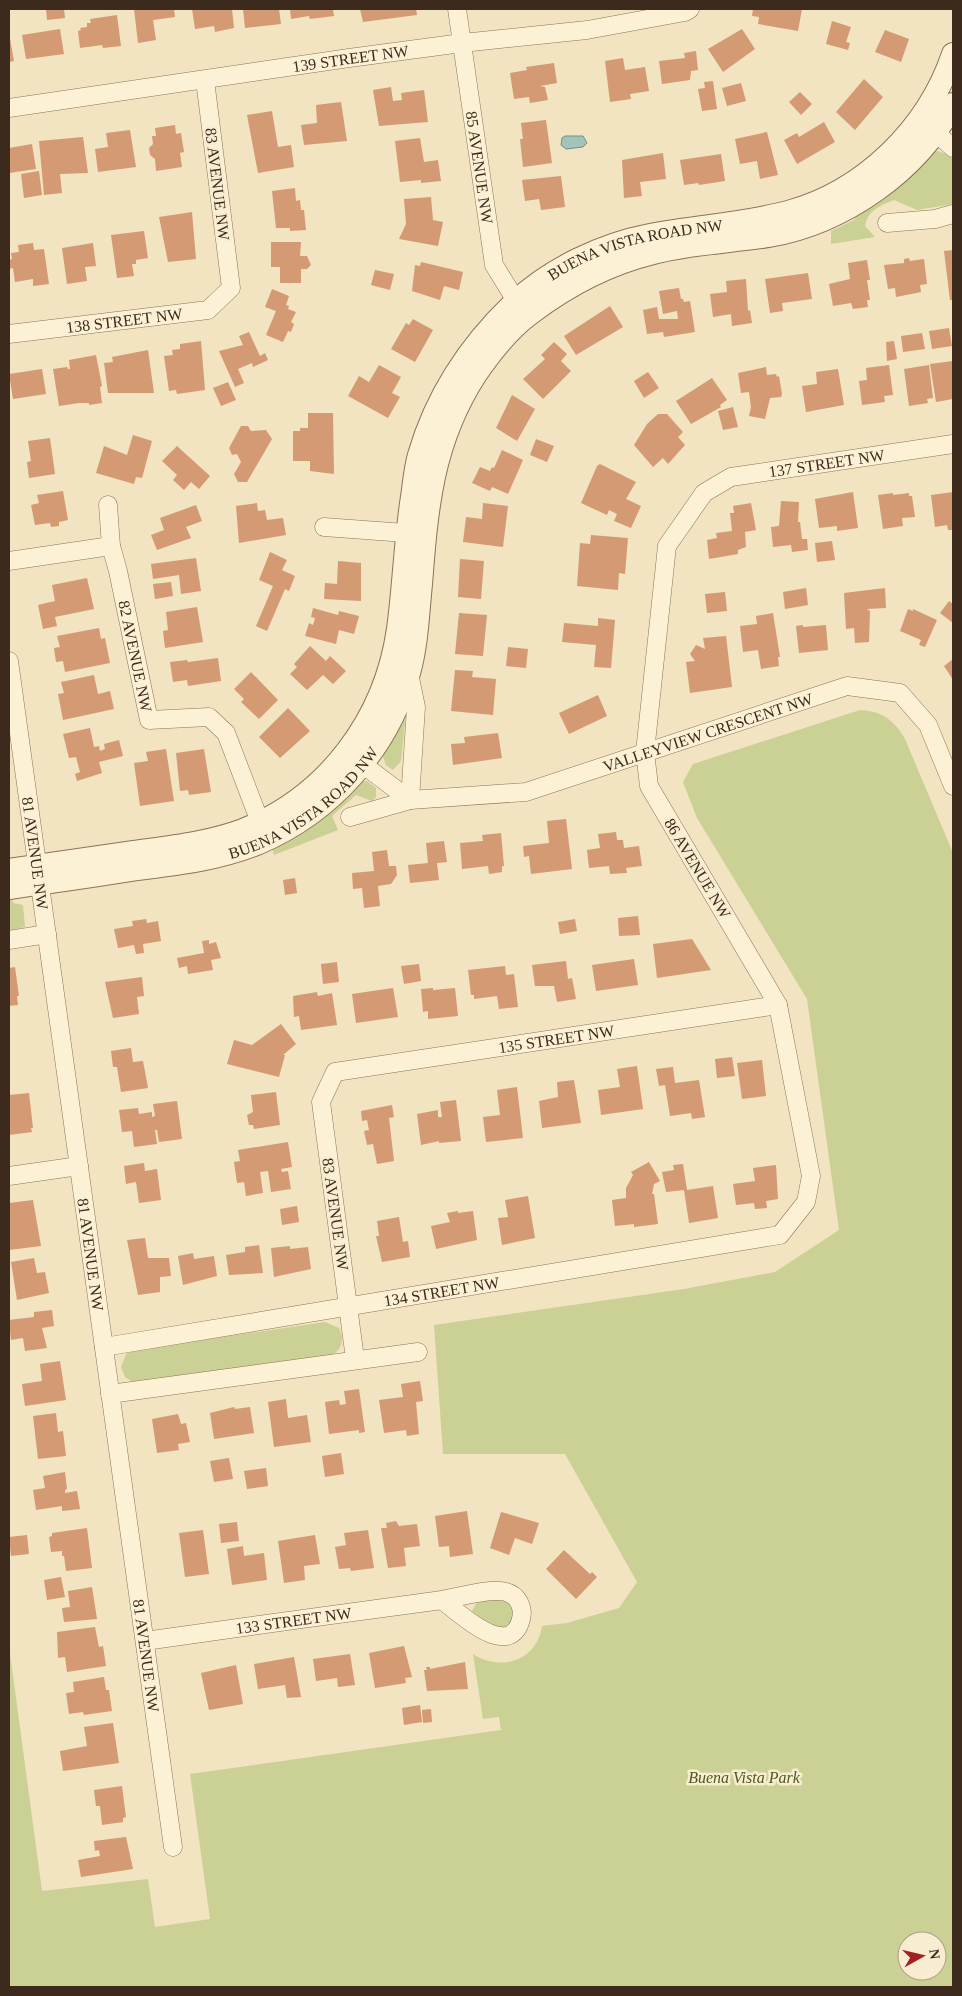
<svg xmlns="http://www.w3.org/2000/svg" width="962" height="1996" viewBox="0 0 962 1996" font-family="'Times New Roman',serif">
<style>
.green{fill:#cbd194;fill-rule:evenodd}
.water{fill:#a4c4ba;stroke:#6a9388}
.building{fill:#d49a73}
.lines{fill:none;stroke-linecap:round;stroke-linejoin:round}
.minor-casing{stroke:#8d7357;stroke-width:19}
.tertiary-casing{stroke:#8d7357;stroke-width:24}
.minor{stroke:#fcf0d5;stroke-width:18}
.tertiary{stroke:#fcf0d5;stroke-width:22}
.labels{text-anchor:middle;stroke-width:5;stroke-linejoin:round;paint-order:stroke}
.street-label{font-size:16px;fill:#3c2b1c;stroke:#f9edd1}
.park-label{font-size:16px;font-style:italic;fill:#4c5a21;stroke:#f9edd1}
</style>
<rect width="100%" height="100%" fill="#f2e3c1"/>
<!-- green -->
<g class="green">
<path d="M938 151 953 157V204L917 210 894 200C880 206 868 210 865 226L875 237 831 244V231L854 220 861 210 928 154Z"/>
<path d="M860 710C882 711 894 720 905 739L953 853V1987H9V1646L42 1891 148 1879 155 1927 210 1919 190 1774 501 1730 499 1717 483 1719 473 1654C501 1672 537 1661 542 1626L567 1623 619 1608 637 1582 565 1454H443L434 1325 684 1289 775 1272 839 1230 807 999 697 818 683 782 693 764ZM907 1941H937V1971H907Z"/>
<path d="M403 717 405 721 401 761 393 770 386 765 382 754Z"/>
<path d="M367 781 376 788V797L372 801 356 795 332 816 338 830 274 855 271 846 360 782Z"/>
<path d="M9 896H11L13 903 23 905 25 927 9 931Z"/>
<path d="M325 1322 339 1328C345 1340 342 1350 330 1356L134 1383 125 1377 121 1367 126 1354 134 1350Z"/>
<path d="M497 1598 508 1601 514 1612 511 1623 501 1630 473 1615 472 1611 477 1602Z"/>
</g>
<!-- water -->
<path class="water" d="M565 136H583L587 143 583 147 566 149 561 145 562 138Z"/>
<!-- building -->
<g class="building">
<path d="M46 9H64L65 18 47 20Z"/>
<path d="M134 9H174L175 17 153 20 156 40 138 43Z"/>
<path d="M192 9H232L234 28 215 32 214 26 195 29Z"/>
<path d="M243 9H279L281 24 245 28Z"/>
<path d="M290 9H333L334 16 310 19 309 16 291 19Z"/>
<path d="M360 9H416L417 15 363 22Z"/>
<path d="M753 9H802L798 31 758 24 759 17 752 16Z"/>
<path d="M117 15 121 46 103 48 102 45 80 48 78 31 81 30 80 28 87 27V23H91L90 19Z"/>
<path d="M832 21 851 27 846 42 850 43 848 50 826 44Z"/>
<path d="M60 29 64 54 26 59 22 35Z"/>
<path d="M742 29 755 49 723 72 708 49Z"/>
<path d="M885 30 909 39 901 62 875 52Z"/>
<path d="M9 33 14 61 9 62Z"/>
<path d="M696 51 698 70 691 71 690 80 662 84 659 61 685 58 684 53Z"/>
<path d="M623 58 625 70 645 67 649 91 630 94 631 99 610 102 605 61Z"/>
<path d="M554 63 557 83 540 86 545 87 548 100 530 103 529 97 514 99 510 73 527 70 526 67Z"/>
<path d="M864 79 883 97 855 130 836 112Z"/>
<path d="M713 81 717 109 702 111 698 89 705 88 704 82Z"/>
<path d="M741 83 746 101 727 106 722 88Z"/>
<path d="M391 87 393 101 402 100 401 93 424 90 428 122 379 126 373 90Z"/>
<path d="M800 92 812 104 801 115 789 102Z"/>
<path d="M341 102 347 141 304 145 301 125 317 123 316 105Z"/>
<path d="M272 111 278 147 291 145 294 167 258 173 247 115Z"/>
<path d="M546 120 552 163 523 167 520 139H523L521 123Z"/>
<path d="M824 122 835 142 797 164 784 140 797 133 799 137Z"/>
<path d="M175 125 176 134 181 133 184 152 180 153 182 167 156 171 155 159 150 155 149 148 153 144 152 136H156L155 128Z"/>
<path d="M130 130 136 167 98 172 95 149 108 147 106 133Z"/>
<path d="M767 132 778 175 760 179 757 161 740 164 735 139Z"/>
<path d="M83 137 88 173 60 174 62 193 44 195 39 141Z"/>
<path d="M420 138 424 162 438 160 441 181 421 183V180L400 182 395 141Z"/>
<path d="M32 144 36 169 9 173V148Z"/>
<path d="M663 153 666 179 640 182 642 196 624 198 622 160Z"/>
<path d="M721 154 725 181 699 185 698 183 684 185 680 160Z"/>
<path d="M39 171 42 195 24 198 21 174Z"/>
<path d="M561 176 565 207 541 210 539 199 525 201 522 180Z"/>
<path d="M295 188 296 201 300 200 301 210H304L306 230 290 231V228H276L272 191Z"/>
<path d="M431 197 433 220 443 222 438 246 399 239 406 224 404 199Z"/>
<path d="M192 212 196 259 168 262 159 217Z"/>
<path d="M144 231 148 258 136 260V264H132L134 276 117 278 111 235Z"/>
<path d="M271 242H301L300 256H307L311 265 307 269H301V283H280V267H271Z"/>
<path d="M33 243 34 250 44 249 49 284 33 286V279L15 282 13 268 9 269V260L12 259 11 253 19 252 18 245Z"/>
<path d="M93 243 96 266 85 267 87 281 67 284 62 248Z"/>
<path d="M953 250V300H950L944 251Z"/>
<path d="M909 258 910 261 924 259 927 284 920 285 921 292 896 297 895 288 888 289 884 265 904 263V259Z"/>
<path d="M867 260 870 280H867L870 300H867L868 307 853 309 851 303 833 306 829 284 850 279 848 263Z"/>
<path d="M421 262 463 272 459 290 444 286 440 300 412 291 415 265 420 266Z"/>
<path d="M375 270 394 274 390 290 371 285Z"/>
<path d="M808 273 812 299 782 303 783 311 770 313 765 279Z"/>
<path d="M746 279 748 311 750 310 752 323 732 326 731 314 713 317 710 294 727 292 726 281Z"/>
<path d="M679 288 681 299H683L684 302 690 301 695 332 664 337 663 332 647 334 643 310 657 307 659 319H678L677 311 663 314 659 291Z"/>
<path d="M272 289 289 296 286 305 289 306 288 309 296 312 291 322 294 324 291 332 288 331 283 342 266 335 276 311 265 307Z"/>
<path d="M610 306 623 327 576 355 564 336Z"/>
<path d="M413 319 433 330 415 362 391 349 406 323 409 325Z"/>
<path d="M949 328 952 346 932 349 929 331Z"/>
<path d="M249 332 260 356 265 353 268 360 253 367 252 363 238 369 244 383 235 387 219 351 243 345 239 336Z"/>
<path d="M922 333 925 349 903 352 901 336Z"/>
<path d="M201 341 205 390 177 394 176 390 169 391 164 356 173 355 172 350 180 349V344Z"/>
<path d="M894 341 897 359 887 361 886 342Z"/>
<path d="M554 342 567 354 561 361 571 371 543 399 523 379 545 359 541 355Z"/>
<path d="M148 350 154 393H108L104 363 113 362 112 357Z"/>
<path d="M96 355 102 386 100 387 102 403 89 405V403H79L59 406 53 369 67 367 68 369H70L69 360Z"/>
<path d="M953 361V399L936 402 930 364Z"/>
<path d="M379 365 401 377 392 393 400 397 388 418 348 396 359 376 369 382Z"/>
<path d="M889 365 893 395 884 396 885 402 862 405 859 381 867 380 866 368Z"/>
<path d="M929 365 933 398 927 399 928 403 909 406 904 369Z"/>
<path d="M766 367 767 375 776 374 777 377 779 376 782 394 781 397 770 398 765 419 749 416 751 407 749 392 741 393 738 373Z"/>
<path d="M42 369 46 394 13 399 9 374Z"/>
<path d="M838 369 844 405 806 412 802 386 817 384 816 372Z"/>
<path d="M648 372 659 388 644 398 634 381Z"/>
<path d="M712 378 727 400 720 405 721 407 691 424 676 401Z"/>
<path d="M228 382 236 400 221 406 213 388Z"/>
<path d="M512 395 535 409 517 441 496 428Z"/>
<path d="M733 407 738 427 723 430 718 411Z"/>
<path d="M308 413H333L334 474 310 471V461H293V431H300V428H308Z"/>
<path d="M658 414H667L683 432 678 437 685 445 668 464 663 458 653 467 634 445 647 424Z"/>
<path d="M241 426H248L251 431 266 430 272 439 247 482H238L234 474 241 462 237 454 232 455 229 448Z"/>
<path d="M133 435 152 441 142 478 136 477 134 484 96 473 104 446 127 455Z"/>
<path d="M50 438 55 474 29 478 27 462 31 461 28 441Z"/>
<path d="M536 439 554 446 547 462 530 455Z"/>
<path d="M177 446 210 476 199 489 191 482 184 490 173 480 177 475 162 461Z"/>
<path d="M502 450 523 460 508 494 492 487 490 491 472 483 480 467 490 471 492 467 494 468Z"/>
<path d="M600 464 636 482 626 499 641 506 631 528 614 521 617 514 609 510 607 515 581 503 597 466Z"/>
<path d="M63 491 68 520 59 522V526L51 527 50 523 35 525 31 505 39 503 37 495Z"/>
<path d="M853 492 858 528 837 531V526L819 528 815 499Z"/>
<path d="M953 492V530H948L947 525 935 527 931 495Z"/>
<path d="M893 493V495L909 493V496H912L915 517 902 518 903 526 883 529 878 495Z"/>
<path d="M781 501 799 502 798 522H800L802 539H807L808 550 792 552 791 545 773 547 771 527 779 526Z"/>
<path d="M257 503 258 511 265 510 267 520 283 518 286 535 239 543 236 506Z"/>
<path d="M483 503 508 506 503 547 463 542 466 517 482 519Z"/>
<path d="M751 503 756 530 745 532 746 547 738 550V554L709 559 707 540 717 538 716 533 732 531 730 513H734L733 506Z"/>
<path d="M196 505 202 521 186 527 191 538 157 550 151 535 164 530 160 518Z"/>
<path d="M591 535 628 538 625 574 619 573 618 590 577 586 580 543 590 544Z"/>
<path d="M832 541 835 560 817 562 815 543Z"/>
<path d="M270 552 287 560 282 570 295 576 289 591 285 589 267 631 256 626 273 586 259 580Z"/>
<path d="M196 558 201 591 181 594 179 575 153 579 151 564Z"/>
<path d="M460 559 484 561 481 599 458 597Z"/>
<path d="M338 561 361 563V601L324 599 325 583 337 584Z"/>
<path d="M87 578 94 609 55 617 57 626 43 629 38 605 55 601 52 585Z"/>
<path d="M171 582 173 596 155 599 153 584Z"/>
<path d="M806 588 808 605 785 609 783 592Z"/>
<path d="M885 588 886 608 867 609 870 611 869 642 855 643 854 628 846 629 844 593Z"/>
<path d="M725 592 727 611 707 613 705 594Z"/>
<path d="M949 601 953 604V623L940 613Z"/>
<path d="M197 607 203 642 165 648 163 631 168 630 166 612Z"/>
<path d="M313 608 338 615 339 611 359 616 354 634 339 630 336 644 305 636 309 623 313 625 315 618 311 617Z"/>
<path d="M908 609 913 611V609L937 620 925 647 919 645 921 640 900 631Z"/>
<path d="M459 613 487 615 483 656 455 654Z"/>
<path d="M773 613 780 657H778L779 666 761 669 758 650 743 652 740 626 757 624 756 616Z"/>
<path d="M598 618 615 620 611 668 594 667 596 645 562 642 564 623 598 626Z"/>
<path d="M803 625V627L826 625 828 650 799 653 796 626Z"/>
<path d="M99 628 101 639 105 638 110 663 65 672 63 661 56 662 54 648 60 647 57 636Z"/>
<path d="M726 636 732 687 690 693 686 662 695 661 690 654 696 645 705 649 703 638Z"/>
<path d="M310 646 326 661 330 656 346 671 333 684 323 675 307 690 290 674 297 667 294 664Z"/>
<path d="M508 647 528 649 526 668 506 666Z"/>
<path d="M218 658 221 681 188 686 187 680 173 682 170 662 187 660 188 662Z"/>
<path d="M953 659V680L944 666Z"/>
<path d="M455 670 473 671 472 677 496 679 493 715 451 711Z"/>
<path d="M251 672 278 700 259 719 241 702 244 699 234 689Z"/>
<path d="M94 675 98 694 110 691 114 709 63 720 58 694 64 693 61 682Z"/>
<path d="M598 695 607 716 569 734 559 713Z"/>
<path d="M288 708 310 731 280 758 259 737Z"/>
<path d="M90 728 94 747 99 746 100 751 105 749 104 744 119 740 123 756 99 762 102 773 77 781 75 774 80 772 76 757 69 758 63 734Z"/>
<path d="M498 733 502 758 453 765 451 744 465 743 464 737Z"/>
<path d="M166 749 174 801 140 806 134 763 148 761 146 752Z"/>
<path d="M204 749 211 792 189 795 188 790 180 791 176 753Z"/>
<path d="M566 819 572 869 531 874 529 856 524 857 523 846 549 843 547 821Z"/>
<path d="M616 832 617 840H623L624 848 639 846 642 866 626 868 627 873 610 874 609 866 589 868 587 850 600 848 598 834Z"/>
<path d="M501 833 504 866H502V872L489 874 488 866 462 869 460 843 483 841 482 835Z"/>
<path d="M444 841 447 862 437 863 439 880 410 883 408 865 428 863 426 843Z"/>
<path d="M387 850 389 866H396L397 875 391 884 378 886 380 906 364 908 362 888 353 889 352 873 374 871 372 852Z"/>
<path d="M295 878 297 893 285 895 283 880Z"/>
<path d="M638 916 640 935 619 936 618 918Z"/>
<path d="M146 919 147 923 158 921 161 941 143 944 144 953 136 954 134 945 118 948 114 929 133 926 132 921Z"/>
<path d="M575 919 577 931 560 934 558 922Z"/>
<path d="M692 939 711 970 657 978 653 944Z"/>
<path d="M209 940V944L216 942 221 958 211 960 213 970 188 974 187 966 179 968 177 958 204 953 202 941Z"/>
<path d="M634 959 638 985 596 991 592 965Z"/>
<path d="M566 961 568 979 572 978 576 999 557 1002 554 986H535L532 965Z"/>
<path d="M337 962 339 982 323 984 321 964Z"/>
<path d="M419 964 421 981 404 984 401 966Z"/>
<path d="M505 966 506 975 514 974 518 1007 499 1009 497 996 474 999V995H471L468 970Z"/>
<path d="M15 967 19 996H17L18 1005 9 1006V968Z"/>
<path d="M142 977 144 996 137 997 139 1014 113 1018 105 982Z"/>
<path d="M393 988 398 1017 356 1023 352 994Z"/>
<path d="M433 988V990L455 988 458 1016 428 1019V1011L423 1012 421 989Z"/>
<path d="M317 992 318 996 332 993 337 1025 301 1030 299 1016 294 1017 293 996Z"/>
<path d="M281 1024 296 1044 283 1055H285L279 1077 227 1064 234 1040 252 1045Z"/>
<path d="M131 1048 133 1062 143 1061 148 1088 121 1092 117 1067H113L111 1051Z"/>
<path d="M732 1057 735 1076 717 1078 715 1059Z"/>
<path d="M762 1060 766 1096 742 1099 737 1063Z"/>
<path d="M637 1066 643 1109 601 1115 598 1090 620 1087 617 1069Z"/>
<path d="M673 1067 675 1083 699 1080 705 1117 692 1119 691 1113 670 1116 665 1085 659 1086 656 1069Z"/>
<path d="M574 1080 581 1123 542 1128 539 1101 558 1097 557 1082Z"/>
<path d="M517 1087 523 1138 486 1142 483 1117 500 1115 497 1090Z"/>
<path d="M276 1092 280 1125 254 1129 253 1125H249L247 1115 253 1112 251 1095Z"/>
<path d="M29 1093 33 1128H31L32 1132 9 1135V1095Z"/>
<path d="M456 1100 461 1141 439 1143V1141L421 1145 417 1114 438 1110V1117H442L440 1102Z"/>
<path d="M177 1101 182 1139 159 1142 157 1130H155L157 1144 134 1147 132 1131 122 1132 119 1110 138 1108 139 1114 152 1112V1117L155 1116 153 1104Z"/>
<path d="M392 1105 394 1117 389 1118 394 1161 377 1164 373 1144 367 1145 364 1131 369 1130 367 1120 362 1121 361 1111Z"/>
<path d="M288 1142 292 1167 281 1169 282 1172 288 1171 291 1189 271 1192 268 1171 260 1172 263 1193 246 1196 244 1182 237 1183 234 1162 240 1161 238 1150Z"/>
<path d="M649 1162 660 1181 654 1184 652 1194H654L658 1224 634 1227V1224L615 1226 612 1200 626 1198V1188L633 1175 631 1172Z"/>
<path d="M144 1163 145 1171 157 1169 161 1200 139 1203 136 1182 126 1184 124 1166Z"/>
<path d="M683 1164 687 1190 713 1186 718 1218 689 1223 684 1190 666 1192 662 1172 674 1170 673 1165Z"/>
<path d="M776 1165 778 1199 766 1201 767 1208 755 1209 754 1203 736 1205 733 1184 755 1181 753 1168Z"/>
<path d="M528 1196 535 1238 502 1245 498 1218 508 1217 505 1200Z"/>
<path d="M33 1200 41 1246 9 1250V1203Z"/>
<path d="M297 1206 299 1222 282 1225 280 1209Z"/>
<path d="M458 1211V1213L473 1211 477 1240 436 1249 431 1226 450 1222 447 1213Z"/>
<path d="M399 1217 403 1242 408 1241 410 1257 382 1262 376 1236H379L377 1221Z"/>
<path d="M145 1238 148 1258H169L171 1276 160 1277V1292L138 1295 127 1240Z"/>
<path d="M259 1245 263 1273 229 1275 226 1255 245 1252V1247Z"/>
<path d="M290 1246V1249L308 1247 311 1269 274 1277 271 1248Z"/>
<path d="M193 1253 194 1259 214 1256 217 1276 183 1285 178 1256Z"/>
<path d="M34 1258 37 1273 45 1272 49 1293 17 1300 11 1262Z"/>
<path d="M52 1310 54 1326 42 1328 47 1348 25 1351 23 1338 11 1340 9 1320 34 1317V1312Z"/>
<path d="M60 1361 66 1400 25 1406 22 1384 42 1381 40 1364Z"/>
<path d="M420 1381 423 1401 416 1402 419 1434 407 1436 406 1430 384 1433 379 1400 403 1397 401 1384Z"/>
<path d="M359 1389 365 1432 359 1433V1430L329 1434 325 1402 339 1400 340 1405 346 1404 344 1391Z"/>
<path d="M286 1399 288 1418 307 1415 311 1442 274 1447 268 1402Z"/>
<path d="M234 1407 235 1409 250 1407 254 1433 214 1439 210 1413Z"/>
<path d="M56 1413 58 1432 63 1431 66 1456 38 1459 33 1416Z"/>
<path d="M178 1414 181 1424 186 1423 190 1442 178 1444 179 1450 157 1453 152 1419Z"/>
<path d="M341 1453 344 1474 325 1477 322 1456Z"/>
<path d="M229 1458 233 1479 214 1482 210 1461Z"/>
<path d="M266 1468 268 1486 247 1489 244 1471Z"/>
<path d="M65 1472 67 1489 65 1490V1493L77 1491 80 1509 62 1511V1506L36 1510 33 1490 45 1488 43 1476Z"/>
<path d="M467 1511 473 1554 450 1557 449 1546 439 1547 435 1516Z"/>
<path d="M501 1512 539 1523 532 1544 515 1538 509 1555 490 1548Z"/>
<path d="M396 1521 399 1526 417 1524 420 1546 404 1548 406 1566 388 1568 381 1528H387L386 1523Z"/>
<path d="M237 1522 239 1541 221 1543 219 1524Z"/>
<path d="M87 1528 92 1568 66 1571 64 1556H62V1551L51 1552 49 1537 52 1536V1533Z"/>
<path d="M203 1530 209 1574 185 1577 179 1533Z"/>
<path d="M368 1530 374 1568 351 1571 350 1568 339 1569 335 1547 346 1545 344 1533Z"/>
<path d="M27 1535 29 1554 11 1556 9 1537Z"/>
<path d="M315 1535 320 1564 304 1566 305 1580 284 1583 278 1541Z"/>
<path d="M243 1546 244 1556 264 1553 267 1580 232 1585 227 1549Z"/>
<path d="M564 1550 590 1574 592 1572 597 1577 576 1599 546 1569Z"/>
<path d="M61 1577 65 1597 47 1600 44 1580Z"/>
<path d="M92 1587 97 1619 64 1622 62 1608 70 1607 68 1591Z"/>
<path d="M95 1627 99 1647 103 1646 106 1666 67 1672 65 1657 58 1658 57 1632Z"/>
<path d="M404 1646 412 1677 405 1678 406 1683 375 1688 369 1653Z"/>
<path d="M350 1654 355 1685 338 1687 337 1678 316 1681 313 1659Z"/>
<path d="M294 1657 301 1697 287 1698 285 1685 258 1689 254 1664Z"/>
<path d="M465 1662 468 1689 427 1691 424 1670H427L426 1667H430V1669Z"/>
<path d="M236 1665 243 1704 209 1710 201 1673Z"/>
<path d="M104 1677 106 1690H109L112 1711 84 1715 83 1712 69 1714 66 1693 74 1692 73 1682Z"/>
<path d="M420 1705 422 1722 404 1725 402 1708Z"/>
<path d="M431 1709 432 1722 423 1723 422 1710Z"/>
<path d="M113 1723 119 1763 63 1771 60 1751 87 1746 84 1727Z"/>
<path d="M122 1786 126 1817 123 1818V1822L102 1825 100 1806H96L94 1790Z"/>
<path d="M126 1837 133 1869 81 1877 78 1860 100 1856 99 1850 95 1851 94 1841Z"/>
</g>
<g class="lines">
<defs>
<g id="minor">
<path id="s1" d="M457 9 494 265 523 312"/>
<path id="s2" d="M9 108 349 58 462 43 587 30 685 12 690 9"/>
<path d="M927 125 953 148"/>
<path d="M887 223 935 219 953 214"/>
<path id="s3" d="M9 334 208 310 231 288 205 80"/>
<path id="s4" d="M108 505 111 546 118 571 149 720 209 717 226 733 260 822"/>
<path d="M324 527 419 534"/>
<path d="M9 561 111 546"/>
<path id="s5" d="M9 661 173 1847"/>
<path d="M409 673 416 707 410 800"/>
<path d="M353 757 410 800"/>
<path id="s6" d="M350 817 410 800 526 792 847 686 900 693 928 725 953 786"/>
<path d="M9 940 47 934"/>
<path d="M9 1176 79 1166"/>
<path id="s7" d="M104 1347 780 1235 806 1202 811 1176 778 1005 649 786 645 752 667 546 704 493 731 477 953 444"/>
<path id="s8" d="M355 1359 321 1102 335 1072 778 1005"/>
<path d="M110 1394 418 1352"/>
<path id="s9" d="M145 1641C242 1627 338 1614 435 1601 453 1599 490 1587 506 1592 518 1595 524 1608 521 1619 510 1662 459 1613 442 1600"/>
</g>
<g id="tertiary">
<path id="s10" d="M9 870C50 864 92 858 134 852 170 847 208 843 243 830 328 796 385 719 398 629 404 585 405 541 412 497 414 483 415 469 419 455 436 397 470 345 514 303 550 269 602 244 650 235 696 226 743 224 788 212 865 191 928 128 953 54"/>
<path id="s11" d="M9 888C52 882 95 876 138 869 179 864 221 859 259 843 331 812 388 749 409 673 417 645 418 614 421 584 427 507 432 442 476 374 491 352 509 329 531 313 568 285 608 264 653 253 691 243 731 242 769 236 844 223 918 171 953 104"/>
</g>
</defs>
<!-- minor casing -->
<use href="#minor" class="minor-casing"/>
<!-- tertiary casing -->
<use href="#tertiary" class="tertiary-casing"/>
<!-- minor -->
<use href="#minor" class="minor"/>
<!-- tertiary -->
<use href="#tertiary" class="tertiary"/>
</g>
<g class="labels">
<!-- street labels -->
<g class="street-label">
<text dy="6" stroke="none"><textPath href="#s2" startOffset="345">139 STREET NW</textPath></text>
<text dy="6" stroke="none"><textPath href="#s1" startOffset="160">85 AVENUE NW</textPath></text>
<text transform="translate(218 184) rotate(83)" y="6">83 AVENUE NW</text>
<text dy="6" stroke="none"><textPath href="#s10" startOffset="996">BUENA VISTA ROAD NW</textPath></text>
<text dy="6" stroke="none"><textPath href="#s3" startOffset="116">138 STREET NW</textPath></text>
<text dy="6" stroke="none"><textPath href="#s7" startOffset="1616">137 STREET NW</textPath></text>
<text dy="6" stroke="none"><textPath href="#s4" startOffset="154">82 AVENUE NW</textPath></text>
<text dy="6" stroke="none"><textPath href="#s6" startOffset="370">VALLEYVIEW CRESCENT NW</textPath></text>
<text dy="6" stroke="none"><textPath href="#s11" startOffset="314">BUENA VISTA ROAD NW</textPath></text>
<text dy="6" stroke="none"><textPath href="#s5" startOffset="194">81 AVENUE NW</textPath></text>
<text transform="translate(698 868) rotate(59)" y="6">86 AVENUE NW</text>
<text dy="6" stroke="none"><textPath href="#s8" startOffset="516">135 STREET NW</textPath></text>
<text transform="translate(336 1214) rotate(82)" y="6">83 AVENUE NW</text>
<text dy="6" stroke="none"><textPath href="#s5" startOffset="599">81 AVENUE NW</textPath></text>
<text dy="6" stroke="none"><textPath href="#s7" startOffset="342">134 STREET NW</textPath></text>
<text dy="6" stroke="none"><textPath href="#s9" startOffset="150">133 STREET NW</textPath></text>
<text dy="6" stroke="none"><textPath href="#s5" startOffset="1004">81 AVENUE NW</textPath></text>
</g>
<!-- park labels -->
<g class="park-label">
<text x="744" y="1783">Buena Vista Park</text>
</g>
</g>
<!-- border -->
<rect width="962" height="1996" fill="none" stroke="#3c2b1c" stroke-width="20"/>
<!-- north arrow -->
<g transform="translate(922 1956) rotate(82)"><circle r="24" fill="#f9edd1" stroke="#ad9f89"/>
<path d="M0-4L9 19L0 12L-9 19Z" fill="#a22124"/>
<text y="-8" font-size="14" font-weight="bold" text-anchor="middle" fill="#3c2b1c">N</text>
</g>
</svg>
